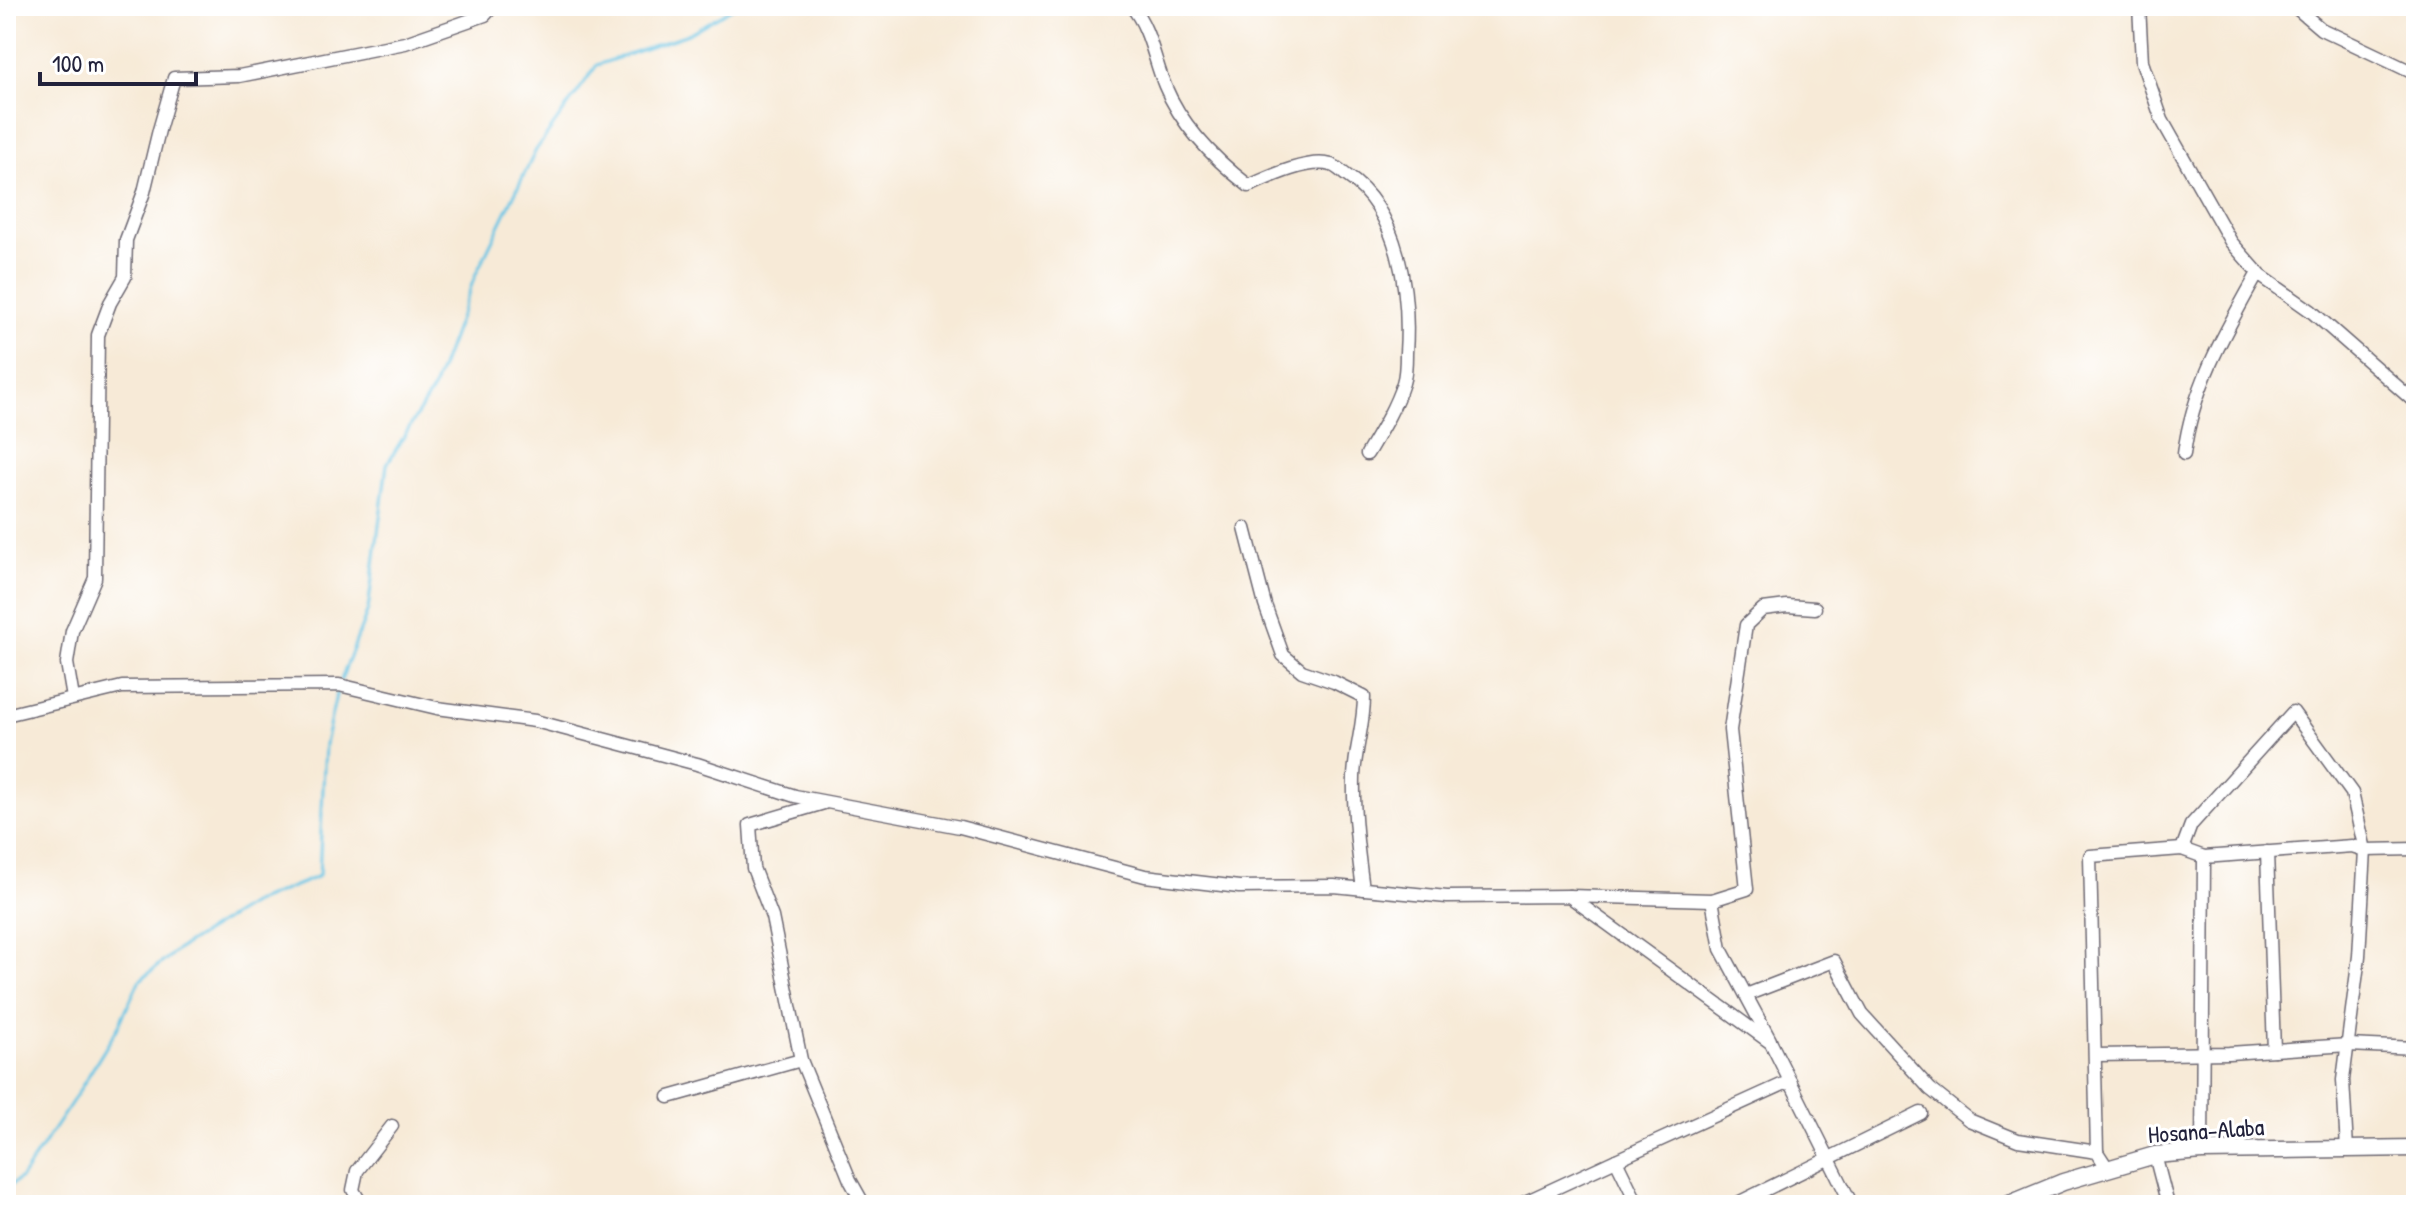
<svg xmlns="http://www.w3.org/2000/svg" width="2422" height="1211" viewBox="0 0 2422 1211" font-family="'Patrick Hand',sans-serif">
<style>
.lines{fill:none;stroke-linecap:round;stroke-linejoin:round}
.stream{stroke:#67c5e5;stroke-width:3}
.minor-casing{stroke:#6d6872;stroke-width:15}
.secondary-casing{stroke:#6d6872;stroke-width:19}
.minor{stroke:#fff;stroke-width:12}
.secondary{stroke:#fff;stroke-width:16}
.labels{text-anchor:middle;stroke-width:6;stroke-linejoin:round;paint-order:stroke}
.street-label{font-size:24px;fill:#22223b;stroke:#fff}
</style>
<rect width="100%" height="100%" fill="#fff"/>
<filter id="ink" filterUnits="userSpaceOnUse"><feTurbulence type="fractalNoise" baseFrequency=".0125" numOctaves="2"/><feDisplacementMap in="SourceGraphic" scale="16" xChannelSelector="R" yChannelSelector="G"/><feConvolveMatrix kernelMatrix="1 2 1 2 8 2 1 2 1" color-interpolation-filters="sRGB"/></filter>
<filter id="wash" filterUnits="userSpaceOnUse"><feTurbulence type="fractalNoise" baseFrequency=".006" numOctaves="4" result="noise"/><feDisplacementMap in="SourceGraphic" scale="32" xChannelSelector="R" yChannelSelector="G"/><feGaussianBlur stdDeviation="1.8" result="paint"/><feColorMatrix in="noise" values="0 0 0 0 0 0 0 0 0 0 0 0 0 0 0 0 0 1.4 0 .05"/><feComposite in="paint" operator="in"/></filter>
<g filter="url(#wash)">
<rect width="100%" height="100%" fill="#f7ead7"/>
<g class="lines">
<!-- stream -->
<g class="stream">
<path d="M341 680 368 610 387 464 433 389 475 276 536 150 597 65 688 34 736 6"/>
<path d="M6 1188 21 1178 74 1099 117 1029 139 981 180 948 253 903 319 876 325 744 337 691"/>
</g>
</g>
</g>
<g filter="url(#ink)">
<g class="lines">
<defs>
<g id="minor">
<path d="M1131 6C1150 27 1154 60 1165 86 1182 127 1214 159 1249 186 1269 177 1309 158 1331 165 1336 166 1342 172 1346 175 1400 211 1410 294 1406 353 1406 363 1406 374 1403 383 1395 408 1380 432 1367 454"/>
<path d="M2139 6 2142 62 2162 120 2231 242 2261 276 2311 311 2416 403"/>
<path d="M2294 6 2321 29 2416 74"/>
<path d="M2184 454C2192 388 2226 330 2258 273"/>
<path d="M1245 528 1265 605 1283 655 1302 671 1334 682 1364 697C1364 725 1355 749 1354 777 1353 814 1358 852 1363 889"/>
<path d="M73 698 67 663 72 631 95 578 98 335 110 303 125 277 126 240 144 192 159 130 174 78 239 76 405 43 485 15 493 6"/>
<path d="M6 715 122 687 339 685 437 708 535 721 697 764 795 796 960 827 1145 876 1239 887 1334 886 1447 897 1569 896 1771 1043 1852 1205"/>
<path d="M824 803 750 825 753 868 772 917 801 1060 850 1180 864 1205"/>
<path d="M2182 849 2191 825 2293 712 2352 793 2365 850 2359 956 2343 1080 2347 1149"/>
<path d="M2267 852 2274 1050"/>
<path d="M1569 896 1712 900 1747 889 1730 730 1746 625 1763 609 1787 606 1815 608"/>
<path d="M1712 900 1721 949 1770 1040"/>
<path d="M1746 995 1834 961 1862 1014 1930 1089 1969 1120 2018 1140 2097 1152 2108 1169"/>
<path d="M2096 1055 2229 1053 2348 1045 2416 1048"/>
<path d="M669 1097 801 1060"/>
<path d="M2202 1151 2204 857"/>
<path d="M2097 1152 2090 856 2182 849 2204 857 2352 846 2365 850 2416 849"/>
<path d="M2155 1155 2168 1205"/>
<path d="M1523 1203 1616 1160"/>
<path d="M362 1205 353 1190 357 1171 392 1126"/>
<path d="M1638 1205 1616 1160 1790 1081"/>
<path d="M1734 1205 1921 1113"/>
</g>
<path id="secondary" d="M2007 1205 2063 1182 2155 1155 2202 1151 2416 1148"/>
</defs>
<!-- minor casing -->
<use href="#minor" class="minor-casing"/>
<!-- secondary casing -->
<use href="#secondary" class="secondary-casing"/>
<!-- minor -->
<use href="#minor" class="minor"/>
<!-- secondary -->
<use href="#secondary" class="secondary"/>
</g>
</g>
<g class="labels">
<!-- street labels -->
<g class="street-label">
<text transform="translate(2206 1131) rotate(-4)" y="8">Hosana-Alaba</text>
</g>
</g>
<!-- margin -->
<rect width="2422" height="1211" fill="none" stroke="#fff" stroke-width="32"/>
<!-- scale -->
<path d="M40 72v12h156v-12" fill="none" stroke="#22223b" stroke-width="4"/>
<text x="52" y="72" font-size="24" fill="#22223b" stroke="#ffffff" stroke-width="6" paint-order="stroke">100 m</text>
</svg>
